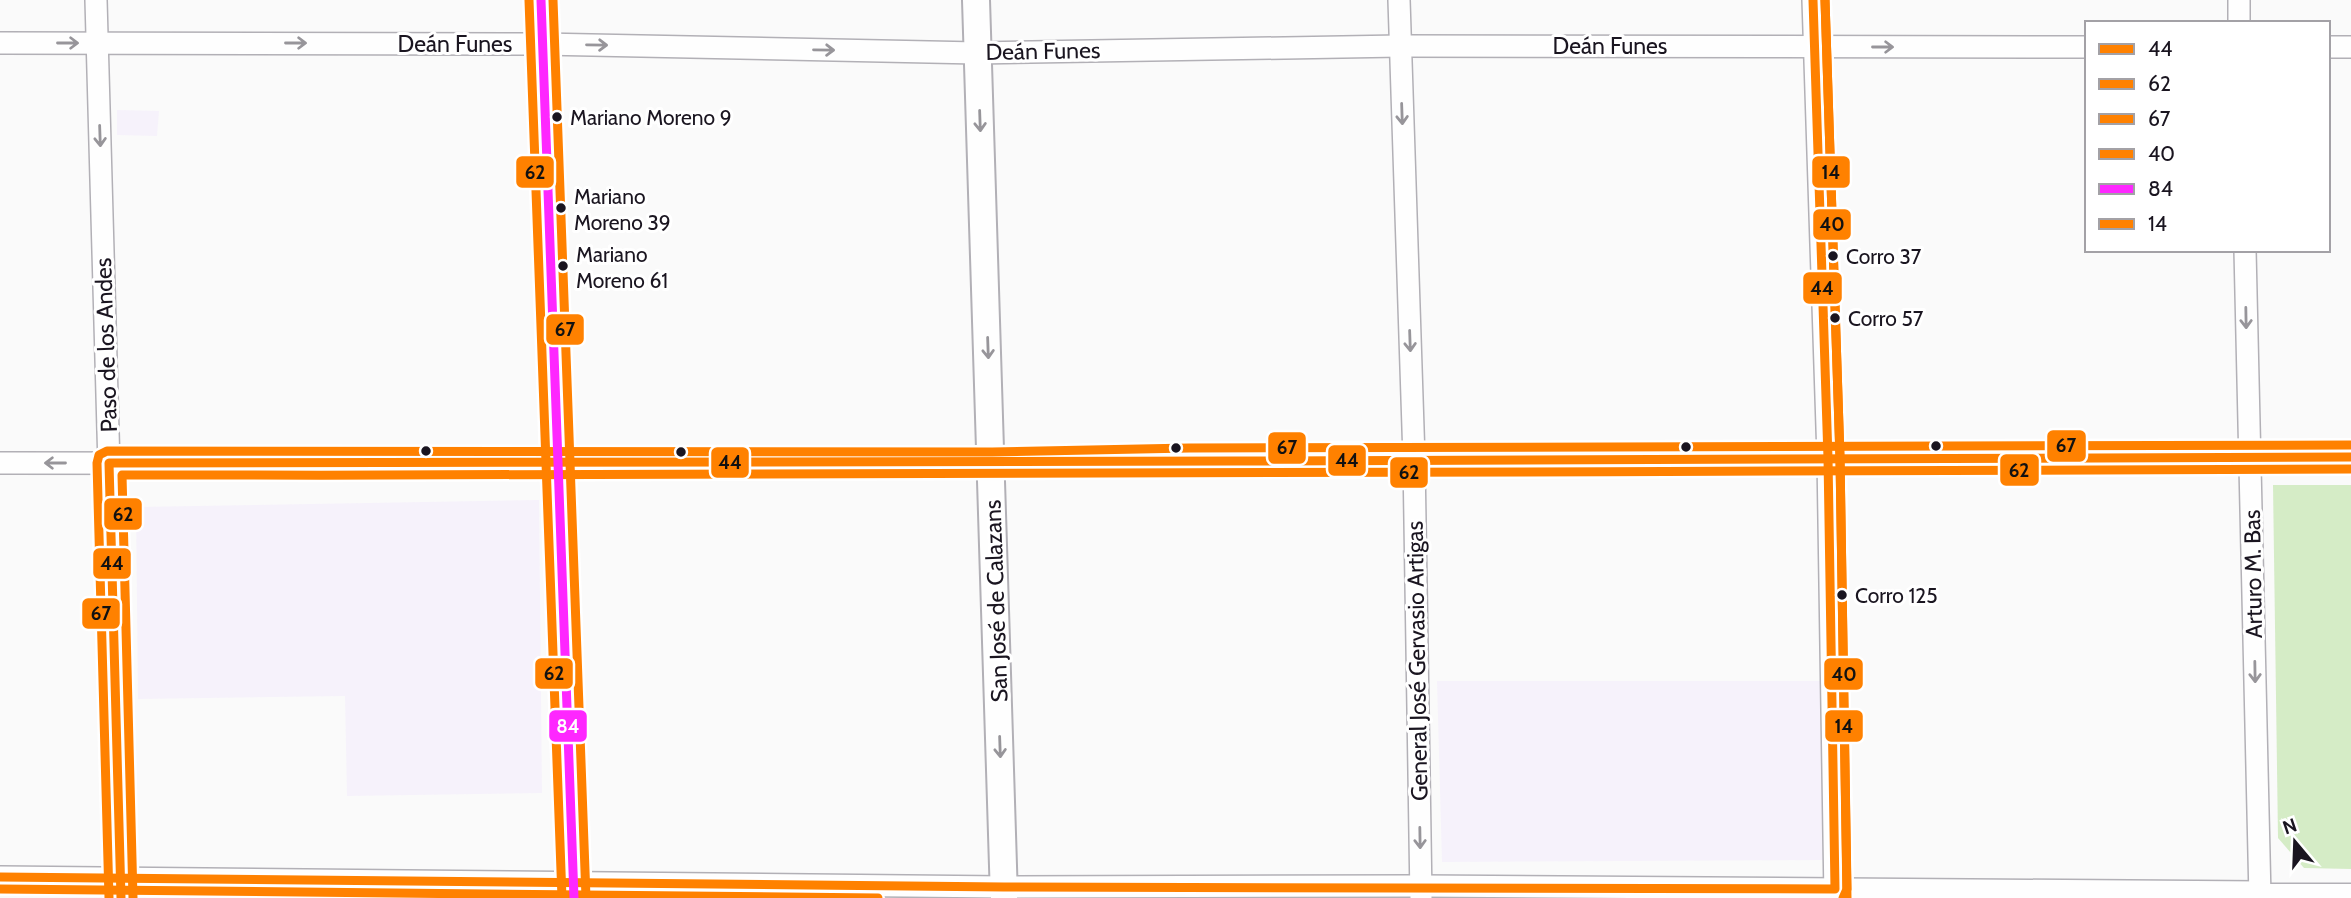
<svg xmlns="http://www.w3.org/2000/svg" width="2351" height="898" viewBox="0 0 2351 898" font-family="Cabin,sans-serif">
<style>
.built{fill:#f6f2fb}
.green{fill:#d5ecc6}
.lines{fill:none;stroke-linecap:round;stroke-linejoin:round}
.pedestrian-casing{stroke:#b2b0b6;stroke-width:19}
.minor-casing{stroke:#b2b0b6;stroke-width:24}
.tertiary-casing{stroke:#b2b0b6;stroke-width:30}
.pedestrian{stroke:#fefefe;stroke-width:16}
.minor{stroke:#fefefe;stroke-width:21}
.tertiary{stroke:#fefefe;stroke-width:26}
.bus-1-casing{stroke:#fff;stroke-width:14}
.bus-2-casing{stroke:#fff;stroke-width:14}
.bus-3-casing{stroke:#fff;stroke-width:14}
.bus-4-casing{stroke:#fff;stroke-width:14}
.bus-5-casing{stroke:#fff;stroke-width:14}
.bus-6-casing{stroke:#fff;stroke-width:14}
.bus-1{stroke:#ff8100;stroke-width:9}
.bus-2{stroke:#ff8100;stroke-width:9}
.bus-3{stroke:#ff8100;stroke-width:9}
.bus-4{stroke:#ff8100;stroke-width:9}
.bus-5{stroke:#fe27ff;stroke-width:9}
.bus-6{stroke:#ff8100;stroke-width:9}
.oneway{stroke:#97959a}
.bus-dot{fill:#1a1520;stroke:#fff;stroke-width:2.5}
.labels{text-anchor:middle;stroke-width:6;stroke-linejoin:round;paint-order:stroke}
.bus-label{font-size:21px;fill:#1a1520;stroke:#fff;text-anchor:start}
.street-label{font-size:23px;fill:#1a1520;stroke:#fff}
.line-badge{stroke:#fff;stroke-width:2.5}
.badge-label{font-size:19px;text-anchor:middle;font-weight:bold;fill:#fff}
.pale-badge-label{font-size:19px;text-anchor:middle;font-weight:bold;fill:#111}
</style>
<rect width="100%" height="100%" fill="#fafafa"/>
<!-- built -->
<g class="built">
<path d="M117 110 159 111 157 136 117 135Z"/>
<path d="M539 500 542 793 347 796 345 696 138 699 136 507Z"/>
<path d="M1437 681H1824L1828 860 1442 862Z"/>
</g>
<!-- green -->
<path class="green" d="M2273 485H2351V869L2304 868 2278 838Z"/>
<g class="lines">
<defs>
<path id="pedestrian" d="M2260 892H2351"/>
<g id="minor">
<path d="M96 0 121 898"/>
<path d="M1399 0 1414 459 1421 898"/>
<path d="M1813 0 1828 458 1835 898"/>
<path d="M2239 0V23"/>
<path d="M0 43 542 44 977 53 1400 46 2087 47"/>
<path d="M2328 47H2351"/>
<path d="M2245 250 2260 898"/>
<path d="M0 463 992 464 1189 460 2351 457"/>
<path d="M0 877 1004 887 1421 886 2260 892"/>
</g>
<g id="tertiary">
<path d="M541 0 574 898"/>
<path d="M976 0 1004 898"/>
</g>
</defs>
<!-- pedestrian casing -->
<use href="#pedestrian" class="pedestrian-casing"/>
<!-- minor casing -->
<use href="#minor" class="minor-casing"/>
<!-- tertiary casing -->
<use href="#tertiary" class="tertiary-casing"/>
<!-- pedestrian -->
<use href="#pedestrian" class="pedestrian"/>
<!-- minor -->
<use href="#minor" class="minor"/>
<!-- tertiary -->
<use href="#tertiary" class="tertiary"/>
<defs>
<g id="bus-1">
<path d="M0 877 1004 887 1835 889 1828 458 1813 0"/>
<path d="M121 898 109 463C856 464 1604 459 2351 457"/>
</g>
<g id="bus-2">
<path d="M529 0 562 898"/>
<path d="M133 898 122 475C865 476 1608 471 2351 469"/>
</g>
<g id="bus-3">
<path d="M553 0 586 898"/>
<path d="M109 898 97 463 99 455 107 451 992 452 1189 448 2351 445"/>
</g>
<g id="bus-4">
<path d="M1825 0 1840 458 1847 889 1843 898"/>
<path d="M0 889 878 898"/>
</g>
<path id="bus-5" d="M541 0 574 898"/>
<path id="bus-6" d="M1825 0 1840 458 1847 898"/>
</defs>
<!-- bus-1 casing -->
<use href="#bus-1" class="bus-1-casing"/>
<!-- bus-2 casing -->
<use href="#bus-2" class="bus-2-casing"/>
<!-- bus-3 casing -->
<use href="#bus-3" class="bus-3-casing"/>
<!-- bus-4 casing -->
<use href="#bus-4" class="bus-4-casing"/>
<!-- bus-5 casing -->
<use href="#bus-5" class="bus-5-casing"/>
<!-- bus-6 casing -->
<use href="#bus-6" class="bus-6-casing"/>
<!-- bus-1 -->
<use href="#bus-1" class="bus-1"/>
<!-- bus-2 -->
<use href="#bus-2" class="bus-2"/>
<!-- bus-3 -->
<use href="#bus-3" class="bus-3"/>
<!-- bus-4 -->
<use href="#bus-4" class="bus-4"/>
<!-- bus-5 -->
<use href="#bus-5" class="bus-5"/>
<!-- bus-6 -->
<use href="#bus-6" class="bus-6"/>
</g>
<!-- one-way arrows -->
<defs><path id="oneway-shaft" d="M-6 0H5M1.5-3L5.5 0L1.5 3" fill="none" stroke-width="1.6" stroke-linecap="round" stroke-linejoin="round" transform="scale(1.75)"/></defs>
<g class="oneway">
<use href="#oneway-shaft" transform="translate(68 43)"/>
<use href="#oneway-shaft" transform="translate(296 43)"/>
<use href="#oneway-shaft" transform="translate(597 45) rotate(1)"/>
<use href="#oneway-shaft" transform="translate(1883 47)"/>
<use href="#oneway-shaft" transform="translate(824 50) rotate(1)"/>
<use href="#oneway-shaft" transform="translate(1402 114) rotate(88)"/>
<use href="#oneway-shaft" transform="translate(980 121) rotate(88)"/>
<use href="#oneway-shaft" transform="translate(100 136) rotate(88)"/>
<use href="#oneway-shaft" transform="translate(2246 318) rotate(89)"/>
<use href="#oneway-shaft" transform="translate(1410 341) rotate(88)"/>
<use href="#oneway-shaft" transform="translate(988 348) rotate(88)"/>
<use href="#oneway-shaft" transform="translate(55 463) rotate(-180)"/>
<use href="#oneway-shaft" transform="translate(2255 672) rotate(89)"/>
<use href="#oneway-shaft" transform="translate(1000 747) rotate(88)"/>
<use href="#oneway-shaft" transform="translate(1420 838) rotate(89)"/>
</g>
<!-- markers -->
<g class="bus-dot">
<circle cx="557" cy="117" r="6"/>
<circle cx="561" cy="208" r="6"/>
<circle cx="1833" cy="256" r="6"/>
<circle cx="563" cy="266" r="6"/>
<circle cx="1835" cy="318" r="6"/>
<circle cx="1936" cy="446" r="6"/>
<circle cx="1686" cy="447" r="6"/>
<circle cx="1176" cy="448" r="6"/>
<circle cx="426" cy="451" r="6"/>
<circle cx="681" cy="452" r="6"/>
<circle cx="1842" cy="595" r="6"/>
</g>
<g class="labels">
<!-- bus labels -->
<g class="bus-label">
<text x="570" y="125">Mariano Moreno 9</text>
<text x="574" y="204">Mariano<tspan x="574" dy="26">Moreno 39</tspan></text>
<text x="576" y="262">Mariano<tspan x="576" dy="26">Moreno 61</tspan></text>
<text x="1846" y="264">Corro 37</text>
<text x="1848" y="326">Corro 57</text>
<text x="1855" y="603">Corro 125</text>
</g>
<!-- street labels -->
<g class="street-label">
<text x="455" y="52">Deán Funes</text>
<text x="1610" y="54">Deán Funes</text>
<text transform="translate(1043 51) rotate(-1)" y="8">Deán Funes</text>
<text transform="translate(106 345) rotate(-92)" y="8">Paso de los Andes</text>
<text transform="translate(2253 574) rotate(-91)" y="8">Arturo M. Bas</text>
<text transform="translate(996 601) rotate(-92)" y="8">San José de Calazans</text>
<text transform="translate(1417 661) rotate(-91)" y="8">General José Gervasio Artigas</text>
</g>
</g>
<g class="line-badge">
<rect x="1811" y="155" width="40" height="34" rx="7" fill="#ff8100"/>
<rect x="515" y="155" width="40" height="34" rx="7" fill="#ff8100"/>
<rect x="1812" y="208" width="40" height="33" rx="7" fill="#ff8100"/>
<rect x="1802" y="271" width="41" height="34" rx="7" fill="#ff8100"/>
<rect x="545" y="313" width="40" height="33" rx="7" fill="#ff8100"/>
<rect x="2046" y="429" width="41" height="34" rx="7" fill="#ff8100"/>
<rect x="1267" y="431" width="40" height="34" rx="7" fill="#ff8100"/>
<rect x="1327" y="444" width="40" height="33" rx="7" fill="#ff8100"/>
<rect x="710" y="446" width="40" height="33" rx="7" fill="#ff8100"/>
<rect x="1999" y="453" width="41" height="34" rx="7" fill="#ff8100"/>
<rect x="1389" y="456" width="40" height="33" rx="7" fill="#ff8100"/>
<rect x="103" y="497" width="40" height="34" rx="7" fill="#ff8100"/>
<rect x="92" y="547" width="40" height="33" rx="7" fill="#ff8100"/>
<rect x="81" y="597" width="40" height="33" rx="7" fill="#ff8100"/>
<rect x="534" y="657" width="40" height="33" rx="7" fill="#ff8100"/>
<rect x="1823" y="657" width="41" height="34" rx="7" fill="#ff8100"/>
<rect x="1824" y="709" width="40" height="34" rx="7" fill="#ff8100"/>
<rect x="548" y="709" width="40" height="34" rx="7" fill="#fe27ff"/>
</g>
<g class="badge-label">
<text x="568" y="733">84</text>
</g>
<g class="pale-badge-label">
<text x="1831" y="179">14</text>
<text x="535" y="179">62</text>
<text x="1832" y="231">40</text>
<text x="1822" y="295">44</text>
<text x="565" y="336">67</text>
<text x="2066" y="452">67</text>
<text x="1287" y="454">67</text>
<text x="1347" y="467">44</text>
<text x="730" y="469">44</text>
<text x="2019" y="477">62</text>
<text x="1409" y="479">62</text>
<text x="123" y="521">62</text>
<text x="112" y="570">44</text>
<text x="101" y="620">67</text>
<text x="554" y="680">62</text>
<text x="1844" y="681">40</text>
<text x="1844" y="733">14</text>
</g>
<!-- legend -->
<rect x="2085" y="21" width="245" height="231" fill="#ffffff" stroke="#a3a1a6" stroke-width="2"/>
<rect x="2099" y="44" width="35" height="10" fill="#ff8100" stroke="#a3a1a6" stroke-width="2"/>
<text x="2148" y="56" font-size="21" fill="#1a1520">44</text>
<rect x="2099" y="79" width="35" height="10" fill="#ff8100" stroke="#a3a1a6" stroke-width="2"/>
<text x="2148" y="91" font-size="21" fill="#1a1520">62</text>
<rect x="2099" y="114" width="35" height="10" fill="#ff8100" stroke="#a3a1a6" stroke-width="2"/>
<text x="2148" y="126" font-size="21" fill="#1a1520">67</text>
<rect x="2099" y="149" width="35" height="10" fill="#ff8100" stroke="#a3a1a6" stroke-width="2"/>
<text x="2148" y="161" font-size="21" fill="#1a1520">40</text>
<rect x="2099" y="184" width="35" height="10" fill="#fe27ff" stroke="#a3a1a6" stroke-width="2"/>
<text x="2148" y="196" font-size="21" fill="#1a1520">84</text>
<rect x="2099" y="219" width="35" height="10" fill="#ff8100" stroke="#a3a1a6" stroke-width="2"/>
<text x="2148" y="231" font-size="21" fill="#1a1520">14</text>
<!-- north arrow -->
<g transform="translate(2295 842) rotate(341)" stroke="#ffffff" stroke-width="5" paint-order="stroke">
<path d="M0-5L12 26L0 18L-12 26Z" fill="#1a1520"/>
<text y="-10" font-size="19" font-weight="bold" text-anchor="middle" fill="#1a1520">N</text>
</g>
</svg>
